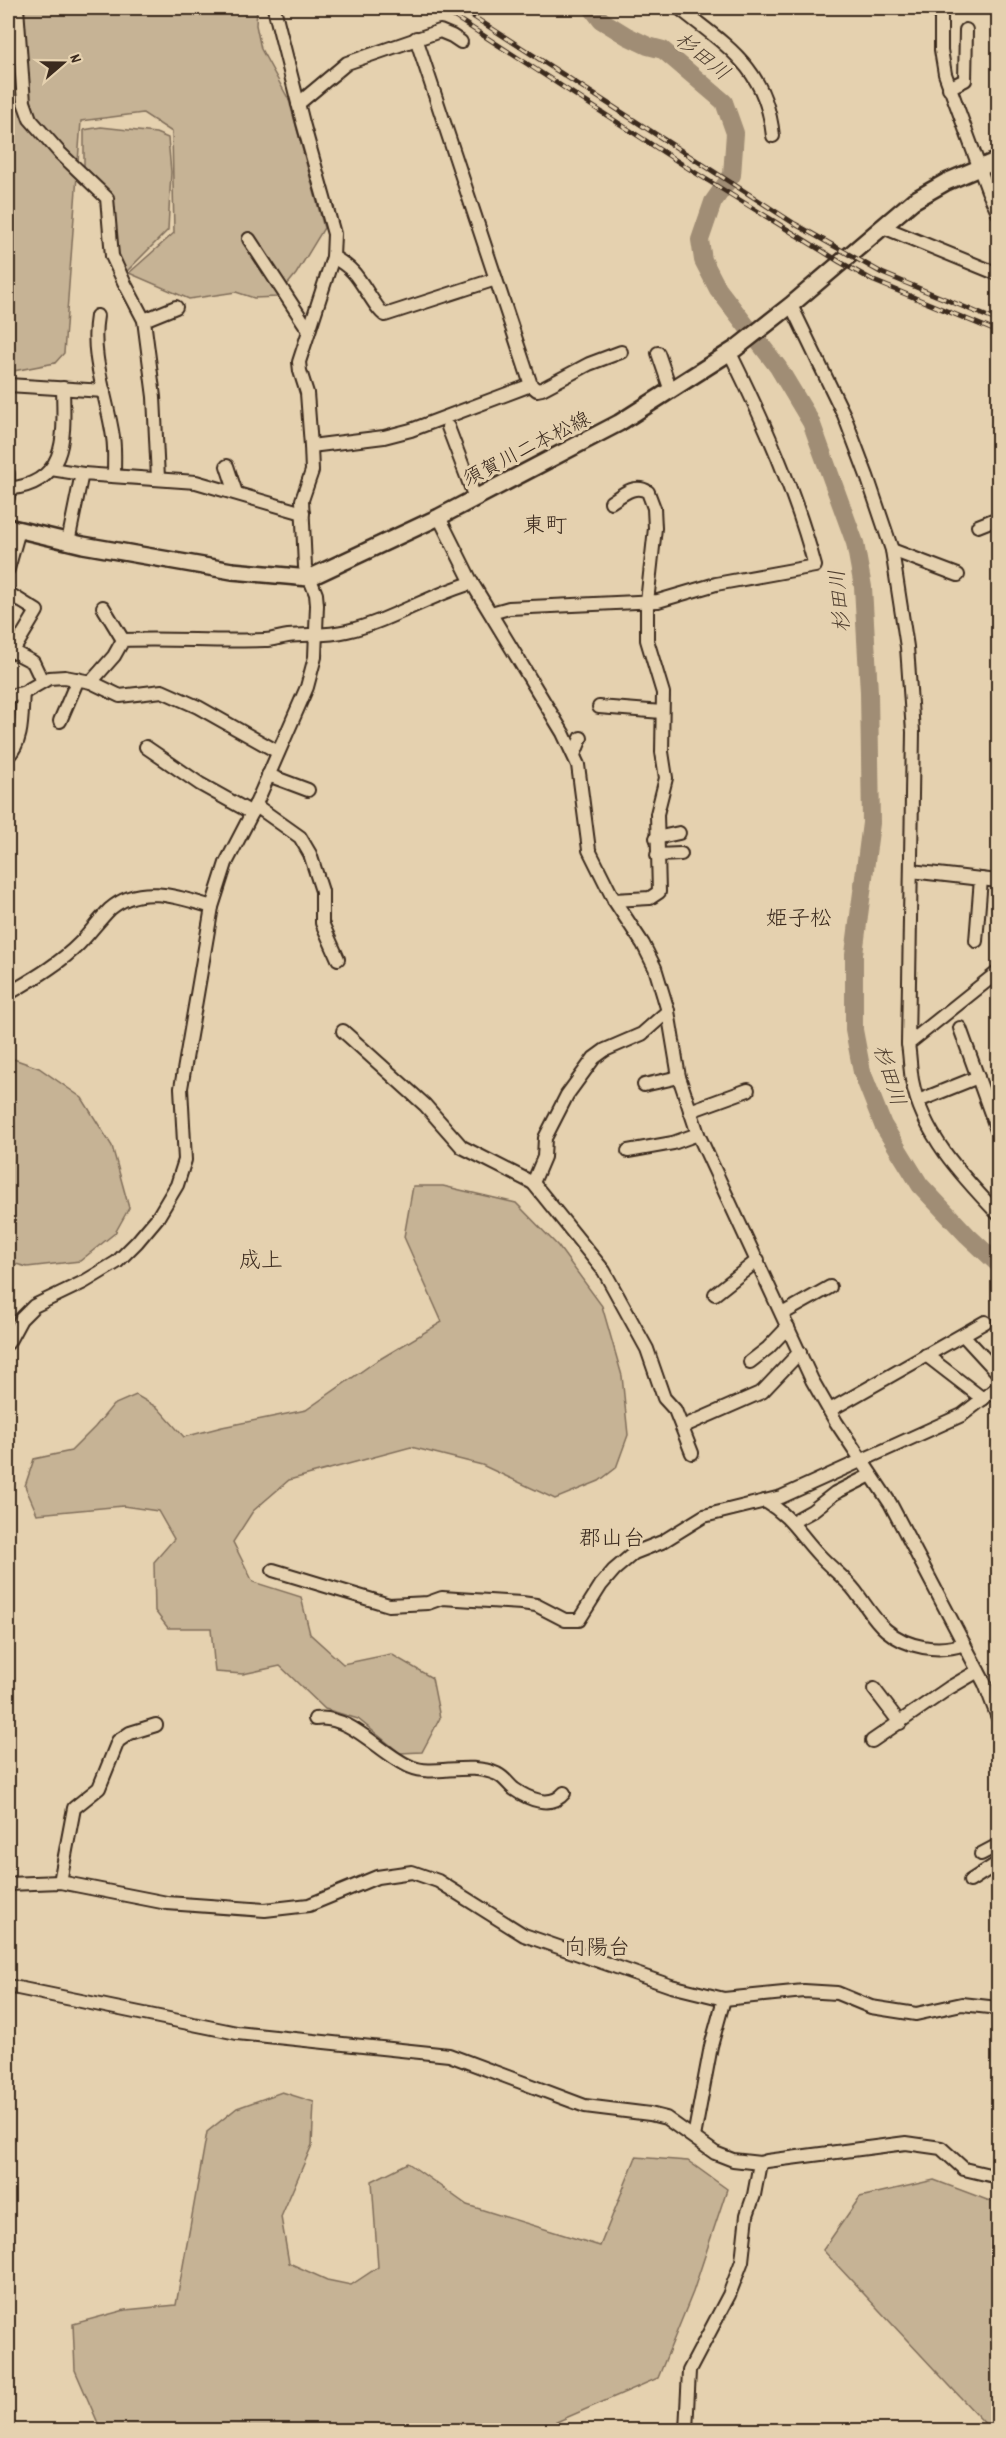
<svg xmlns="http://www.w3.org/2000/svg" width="1006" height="2438" viewBox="0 0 1006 2438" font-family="Dekko,'Klee One',sans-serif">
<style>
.green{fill:#c6b395;stroke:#806e5a;stroke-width:1.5}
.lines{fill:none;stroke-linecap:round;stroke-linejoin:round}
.river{stroke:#a08d74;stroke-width:18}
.minor-casing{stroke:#3b2a1e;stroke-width:16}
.major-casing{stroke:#3b2a1e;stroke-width:20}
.minor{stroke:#e5d1af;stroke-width:12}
.major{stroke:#e5d1af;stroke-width:15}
.rail-casing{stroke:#3b2a1e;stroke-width:5}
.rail{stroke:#e5d1af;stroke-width:3;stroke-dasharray:9;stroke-linecap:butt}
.labels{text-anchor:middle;stroke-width:6;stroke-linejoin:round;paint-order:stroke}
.street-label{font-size:20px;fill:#3b2a1e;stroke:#e5d1af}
.water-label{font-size:21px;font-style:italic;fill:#4f3e2f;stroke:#e5d1af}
.quarter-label{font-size:22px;fill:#3b2a1e;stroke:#e5d1af}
</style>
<rect width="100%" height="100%" fill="#e5d1af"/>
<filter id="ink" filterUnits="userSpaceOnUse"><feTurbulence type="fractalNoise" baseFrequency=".0167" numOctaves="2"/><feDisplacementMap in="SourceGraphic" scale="12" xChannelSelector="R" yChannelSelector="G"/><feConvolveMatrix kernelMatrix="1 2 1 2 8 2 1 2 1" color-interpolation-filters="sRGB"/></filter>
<g filter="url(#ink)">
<!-- green -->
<g class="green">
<path d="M8 8H257L256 25 261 49 289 100 324 228 296 274 277 297 254 298 236 292 189 299 129 273 174 233 172 132 143 113 81 121 64 353 55 363 8 372Z"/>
<path d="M101 127 156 133 168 138 171 172 168 230 127 271 120 262 112 207 84 170V130Z"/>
<path d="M8 1057 39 1068 82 1098 112 1146 129 1208 115 1233 80 1261 27 1267 8 1262Z"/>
<path d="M413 1186H443L516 1203 558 1246 602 1306 622 1376 628 1435 616 1468 599 1481 555 1499 482 1465 411 1447 289 1480 253 1511 233 1542 253 1582 301 1597 310 1634 343 1664 391 1654 432 1678 440 1718 422 1752 400 1753 358 1719 325 1709 280 1666 243 1674 215 1672 211 1628H168L155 1611 154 1562 174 1539 158 1511 123 1506 37 1514 25 1486 34 1459 71 1451 95 1427 113 1405 136 1395 158 1408 184 1437 222 1427 306 1410 375 1362 442 1322 404 1237Z"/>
<path d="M282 2092 314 2102 312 2145 281 2217 289 2263 327 2280 351 2285 378 2267 372 2181 408 2163 467 2205 600 2246 636 2157 688 2161 727 2189 693 2292 658 2378 538 2430H101L75 2370 73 2324 125 2310 176 2305 207 2132 237 2108Z"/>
<path d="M934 2180 998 2204V2430H991L823 2250 860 2197Z"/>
</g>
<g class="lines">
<!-- river -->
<path class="river" d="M592 8 601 20 627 36 648 46 663 50 724 102 735 133 732 175 713 202 700 240 703 260 718 289 778 367 811 422 855 543 863 587 869 692 871 823 854 954V1030L862 1072 883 1125 920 1185 967 1235 998 1264"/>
<defs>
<g id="minor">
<path d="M17 8 24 102 30 119 60 153 107 198 112 256 124 282 144 320 154 397 158 478"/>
<path d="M679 8C728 47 766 68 773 136"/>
<path d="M941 8V50L945 74 988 191 998 213"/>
<path d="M949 88 965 80 966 30"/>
<path d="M298 104 347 63 440 31 452 36 461 42"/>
<path d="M883 227 998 274"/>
<path d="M249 239 308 329"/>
<path d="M333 257C340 261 347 265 353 272 362 281 377 311 385 315L496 279"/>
<path d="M791 305 844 415 867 476 892 550 907 647 913 732 908 1044"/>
<path d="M97 316C90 357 107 396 113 437 115 449 114 462 114 475"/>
<path d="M144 320 176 307"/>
<path d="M658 353 671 391"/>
<path d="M8 385 104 391"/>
<path d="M531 385 537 390 542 389 589 364 621 352"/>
<path d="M448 427 475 498"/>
<path d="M311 446 384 437 411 430 531 385 416 38"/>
<path d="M227 466 236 493"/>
<path d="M51 469 83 474"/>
<path d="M8 474V497"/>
<path d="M8 489C69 483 64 435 63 388"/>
<path d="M611 502C622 495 635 483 648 492L654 508 655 528 647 602V640L663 693 662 752 666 778 657 814 659 892 650 898 614 900"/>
<path d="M439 517 472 583 563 733 578 765 589 850 614 900 643 944 655 968 668 1011 679 1077 698 1134 812 1380 836 1422 890 1503 985 1684 998 1718"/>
<path d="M978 526 998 518"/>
<path d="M68 542 81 478 83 474 196 482 303 513"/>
<path d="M892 550 958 575"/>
<path d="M8 569 19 530"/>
<path d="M8 593 37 611 13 651"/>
<path d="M103 607 123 640"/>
<path d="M491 613 509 608 658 601 716 584 815 566C795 491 764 422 730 353"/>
<path d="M8 649 33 662 42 681"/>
<path d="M91 682 114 656 123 640C170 638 218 642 265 640 273 640 280 637 288 636 308 634 327 636 347 631 391 621 429 595 472 583"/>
<path d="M8 696 23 693 49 678 65 677 91 682 120 696 162 691 198 707 278 752"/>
<path d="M599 707 662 712"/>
<path d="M60 721 78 679"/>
<path d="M146 747 200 784 252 813"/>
<path d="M574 755 581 738"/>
<path d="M8 756C24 741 21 713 23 693"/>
<path d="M268 775 308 790"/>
<path d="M255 805 300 837 310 854 322 891V923L338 959"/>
<path d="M656 838 679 833"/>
<path d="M657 855 681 854"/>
<path d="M911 871 998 881"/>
<path d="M976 941 981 879"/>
<path d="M998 972 908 1044C910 1056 910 1068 912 1080 922 1134 962 1176 998 1214"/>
<path d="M8 994C33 979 58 965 79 944 90 933 99 920 110 909 140 883 179 897 212 907"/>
<path d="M960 1028 998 1133"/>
<path d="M343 1031 425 1105 462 1147 533 1183 604 1271 647 1349 664 1398 675 1410 692 1453"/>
<path d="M644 1085 679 1077"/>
<path d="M918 1101 978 1077"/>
<path d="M690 1111 748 1090"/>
<path d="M628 1151 673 1143 698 1134"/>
<path d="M533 1183 544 1157 545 1138 567 1095 594 1058 605 1050 642 1034 668 1011"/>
<path d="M715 1294 758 1260"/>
<path d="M782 1314 830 1287"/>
<path d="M963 1335 998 1373"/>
<path d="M8 1343 21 1319 34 1306 84 1282 117 1262 137 1242 158 1217 177 1185 185 1160 181 1088 212 907 226 863 252 813 307 687 315 657 317 605 316 594 305 567 302 500 312 471 311 446 307 393 300 371 299 362 333 257 334 234 303 123 274 8"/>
<path d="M926 1355 983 1399"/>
<path d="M750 1362 768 1348 788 1327"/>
<path d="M830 1410 985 1322"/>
<path d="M682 1427 762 1392 800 1352"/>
<path d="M765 1501C791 1516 799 1534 819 1555 831 1568 845 1578 855 1591 865 1604 874 1620 886 1630 907 1648 939 1653 964 1644"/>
<path d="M792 1522 812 1511 835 1493 871 1475"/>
<path d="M273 1570 389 1605 428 1603 442 1598 522 1603 536 1605 565 1620H579L601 1585 614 1570 634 1553 662 1542 704 1516 781 1497 962 1415 998 1387"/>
<path d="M874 1689 900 1723"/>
<path d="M315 1719C350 1713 381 1755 411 1767 434 1777 468 1761 497 1774 505 1778 508 1784 514 1789 528 1799 551 1809 564 1793"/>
<path d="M872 1741 949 1688 978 1671"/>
<path d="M981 1854 998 1845"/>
<path d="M970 1881 998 1863"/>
<path d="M60 1882 74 1808 99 1788 118 1741 130 1733 156 1725"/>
<path d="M8 1884 60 1882 167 1903 265 1910 309 1905 377 1877 412 1872 438 1881 524 1935 671 1986 724 1999 804 1991 837 1993 871 2007 916 2014 962 2004 998 2008"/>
<path d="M8 1986 237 2033 449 2055 585 2106 650 2114 666 2118 715 2153 733 2160 760 2163 767 2161 906 2143 941 2148 964 2169 998 2177"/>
<path d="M694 2137 711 2046 724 1999"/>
<path d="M686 2430 689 2371 729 2295 742 2261 747 2215 754 2195 760 2163"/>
</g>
<path id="major" d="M8 527 83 545 232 571 309 578 439 517 619 423 735 349 791 305 913 201 946 182 998 160"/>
</defs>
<!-- minor casing -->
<use href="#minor" class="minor-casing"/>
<!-- major casing -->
<use href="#major" class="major-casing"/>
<!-- minor -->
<use href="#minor" class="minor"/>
<!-- major -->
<use href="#major" class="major"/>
<defs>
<g id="rail">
<path d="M441 8 691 170 840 262 874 281 998 332"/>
<path d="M460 8 795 224 882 273 998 321"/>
</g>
</defs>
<!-- rail casing -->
<use href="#rail" class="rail-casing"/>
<!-- rail -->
<use href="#rail" class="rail"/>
</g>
</g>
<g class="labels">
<!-- street labels -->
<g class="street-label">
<text transform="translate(526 448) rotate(-27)" y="7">須賀川二本松線</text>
</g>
<!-- water labels -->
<g class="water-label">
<text transform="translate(703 56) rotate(39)" y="7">杉田川</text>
<text transform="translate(839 601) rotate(-95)" y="7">杉田川</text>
<text transform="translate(890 1075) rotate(73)" y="7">杉田川</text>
</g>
<!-- quarter labels -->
<g class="quarter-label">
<text x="545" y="532">東町</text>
<text x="799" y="925">姫子松</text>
<text x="261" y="1267">成上</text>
<text x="612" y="1545">郡山台</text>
<text x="597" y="1954">向陽台</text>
</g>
</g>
<!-- margin -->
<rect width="1006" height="2438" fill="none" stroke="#e5d1af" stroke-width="30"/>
<rect x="15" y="15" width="976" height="2408" fill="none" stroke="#3b2a1e" stroke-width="2" filter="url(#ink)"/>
<!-- north arrow -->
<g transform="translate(63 63) rotate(70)" stroke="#e5d1af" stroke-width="4.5" paint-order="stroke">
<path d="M0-4.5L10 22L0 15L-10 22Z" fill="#3b2a1e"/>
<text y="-9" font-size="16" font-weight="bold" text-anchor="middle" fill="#3b2a1e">N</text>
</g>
</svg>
